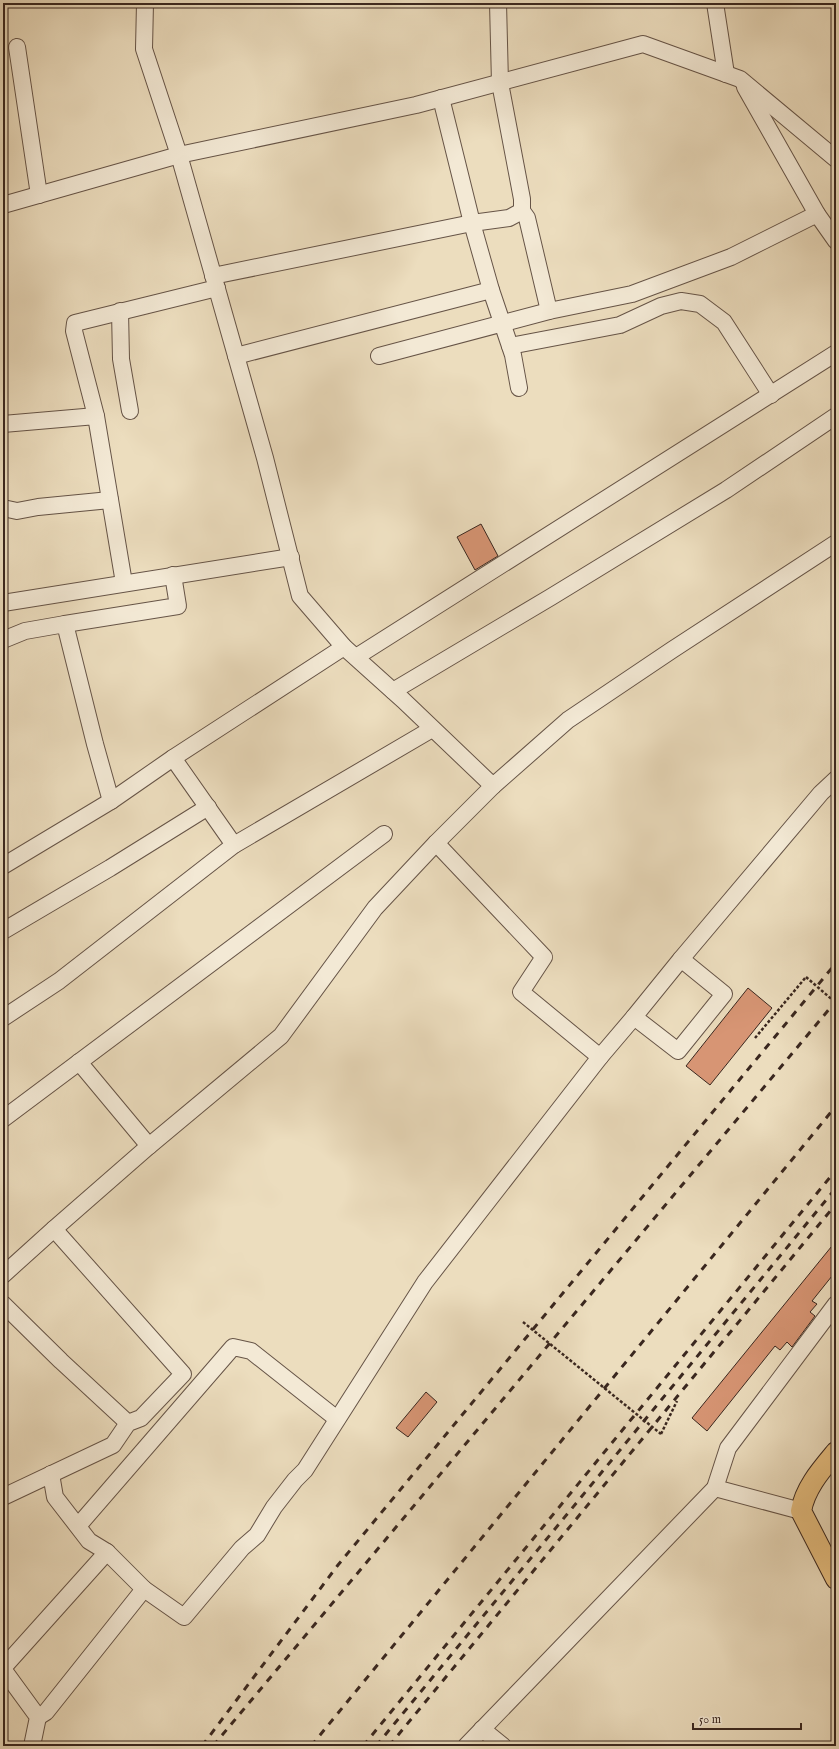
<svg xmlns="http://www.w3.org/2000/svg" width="839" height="1749" viewBox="0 0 839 1749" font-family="'IM FELL English',serif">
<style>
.building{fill:#d79574;stroke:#3a271f}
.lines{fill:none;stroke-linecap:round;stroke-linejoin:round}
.minor-casing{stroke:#665447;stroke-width:18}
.major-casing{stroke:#3a271f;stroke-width:22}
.path{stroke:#3a271f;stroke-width:2.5;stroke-dasharray:3 2;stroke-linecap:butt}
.minor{stroke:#f3e9d5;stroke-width:16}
.major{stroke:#e6be7f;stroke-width:20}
.rail{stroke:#3a271f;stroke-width:3;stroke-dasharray:7 7;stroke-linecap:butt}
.path-bridge{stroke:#3a271f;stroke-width:2.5;stroke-dasharray:3 2;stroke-linecap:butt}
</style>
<rect width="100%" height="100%" fill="#ecddbe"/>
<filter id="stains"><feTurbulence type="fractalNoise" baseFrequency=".005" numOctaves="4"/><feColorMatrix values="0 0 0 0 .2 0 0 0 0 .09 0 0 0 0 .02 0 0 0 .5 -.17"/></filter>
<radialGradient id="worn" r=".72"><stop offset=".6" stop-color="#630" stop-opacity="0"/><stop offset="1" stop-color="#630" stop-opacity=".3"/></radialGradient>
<!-- building -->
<g class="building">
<path d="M481 524 498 556 475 570 457 537Z"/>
<path d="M748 988 772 1008 710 1085 686 1066Z"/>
<path d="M836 1241V1271L812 1301 817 1304 810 1312 815 1316 792 1347 787 1342 780 1350 775 1346 707 1431 692 1418Z"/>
<path d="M426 1392 437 1402 408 1437 396 1428Z"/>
</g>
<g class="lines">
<defs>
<g id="minor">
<path d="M145 3 144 49 179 155 265 458 300 596 344 647 403 700 493 786 568 720 672 650 836 543"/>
<path d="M498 3 500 83 522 199V211L527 218 549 311"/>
<path d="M715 3 726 74"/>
<path d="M17 47 39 195"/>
<path d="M745 87 817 214"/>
<path d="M441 98 472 223 491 290 513 355 519 388"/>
<path d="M3 205 179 155 416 105 643 44 740 79 836 159"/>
<path d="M213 276 472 223 509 218 522 211"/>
<path d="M120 311 121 359 130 411"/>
<path d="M510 346 620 325 661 306 681 301 700 304 724 322 771 395"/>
<path d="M236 356 491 290"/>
<path d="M379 356 549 311 632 294 731 257 817 214 836 241"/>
<path d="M96 416 74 331 75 323 217 288"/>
<path d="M3 424 96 416 124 583"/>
<path d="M3 508 17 511 38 507 110 500"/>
<path d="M3 603 291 557"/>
<path d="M65 624 178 606 173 575"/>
<path d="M3 640 25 631 65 624 95 744 111 801"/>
<path d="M356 657 836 353"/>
<path d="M393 691 551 597 726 490 836 416"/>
<path d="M173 758 234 845"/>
<path d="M436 843 544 957 521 992 600 1057 634 1017"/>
<path d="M3 866 111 801 173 758 344 647"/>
<path d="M3 931 110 868 208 807"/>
<path d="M681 959 724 994 678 1051 634 1017Z"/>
<path d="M681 959 821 793 836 779"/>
<path d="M3 1018 59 981 234 845 432 729"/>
<path d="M79 1062 149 1146"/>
<path d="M3 1119 384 834"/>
<path d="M3 1275 54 1229 149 1146 281 1036 375 908 436 843 493 786"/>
<path d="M3 1304 61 1361 128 1423"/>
<path d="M51 1474 55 1497 89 1541 107 1552"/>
<path d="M715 1488 801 1511"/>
<path d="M3 1497 113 1445 128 1423 141 1418 183 1374 54 1229"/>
<path d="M78 1526 233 1347 251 1351 337 1419"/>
<path d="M3 1668 107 1552 144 1589 184 1617 242 1548 257 1535 274 1507 295 1480 305 1470 425 1282 600 1057"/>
<path d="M3 1669 38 1717 32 1746"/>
<path d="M38 1717 46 1712 144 1589"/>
<path d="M482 1729 503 1746"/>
<path d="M466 1746 715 1488 728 1448 836 1304"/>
</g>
<path id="major" d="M836 1452C821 1470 805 1488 801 1511L836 1579"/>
</defs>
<!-- minor casing -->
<use href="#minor" class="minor-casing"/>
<!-- major casing -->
<use href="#major" class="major-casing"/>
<!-- path -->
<g class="path">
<path d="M755 1038 806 977"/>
<path d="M661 1434 677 1401"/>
</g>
<!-- minor -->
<use href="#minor" class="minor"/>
<!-- major -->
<use href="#major" class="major"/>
<!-- rail -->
<g class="rail">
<path d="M202 1746 338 1565 836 963"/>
<path d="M213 1746 836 1001"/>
<path d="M311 1746 836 1106"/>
<path d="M363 1746 836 1170"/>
<path d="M376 1746 836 1188"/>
<path d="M389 1746 836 1204"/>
</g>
<!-- path-bridge -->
<g class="path-bridge">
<path d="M806 977 836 1003"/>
<path d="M523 1322 661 1434"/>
</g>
</g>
<!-- margin -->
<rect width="839" height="1749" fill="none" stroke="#ecddbe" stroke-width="16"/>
<rect x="4" y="4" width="831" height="1741" fill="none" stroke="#3a271f" stroke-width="2"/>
<rect x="8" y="8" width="823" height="1733" fill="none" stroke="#3a271f"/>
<!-- scale -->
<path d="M693 1723v6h108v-6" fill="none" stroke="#3a271f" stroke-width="2"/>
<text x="699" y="1723" font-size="12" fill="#3a271f" stroke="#f3e9d5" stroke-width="3" paint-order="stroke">50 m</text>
<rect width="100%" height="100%" filter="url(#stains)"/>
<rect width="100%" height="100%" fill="url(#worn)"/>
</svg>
